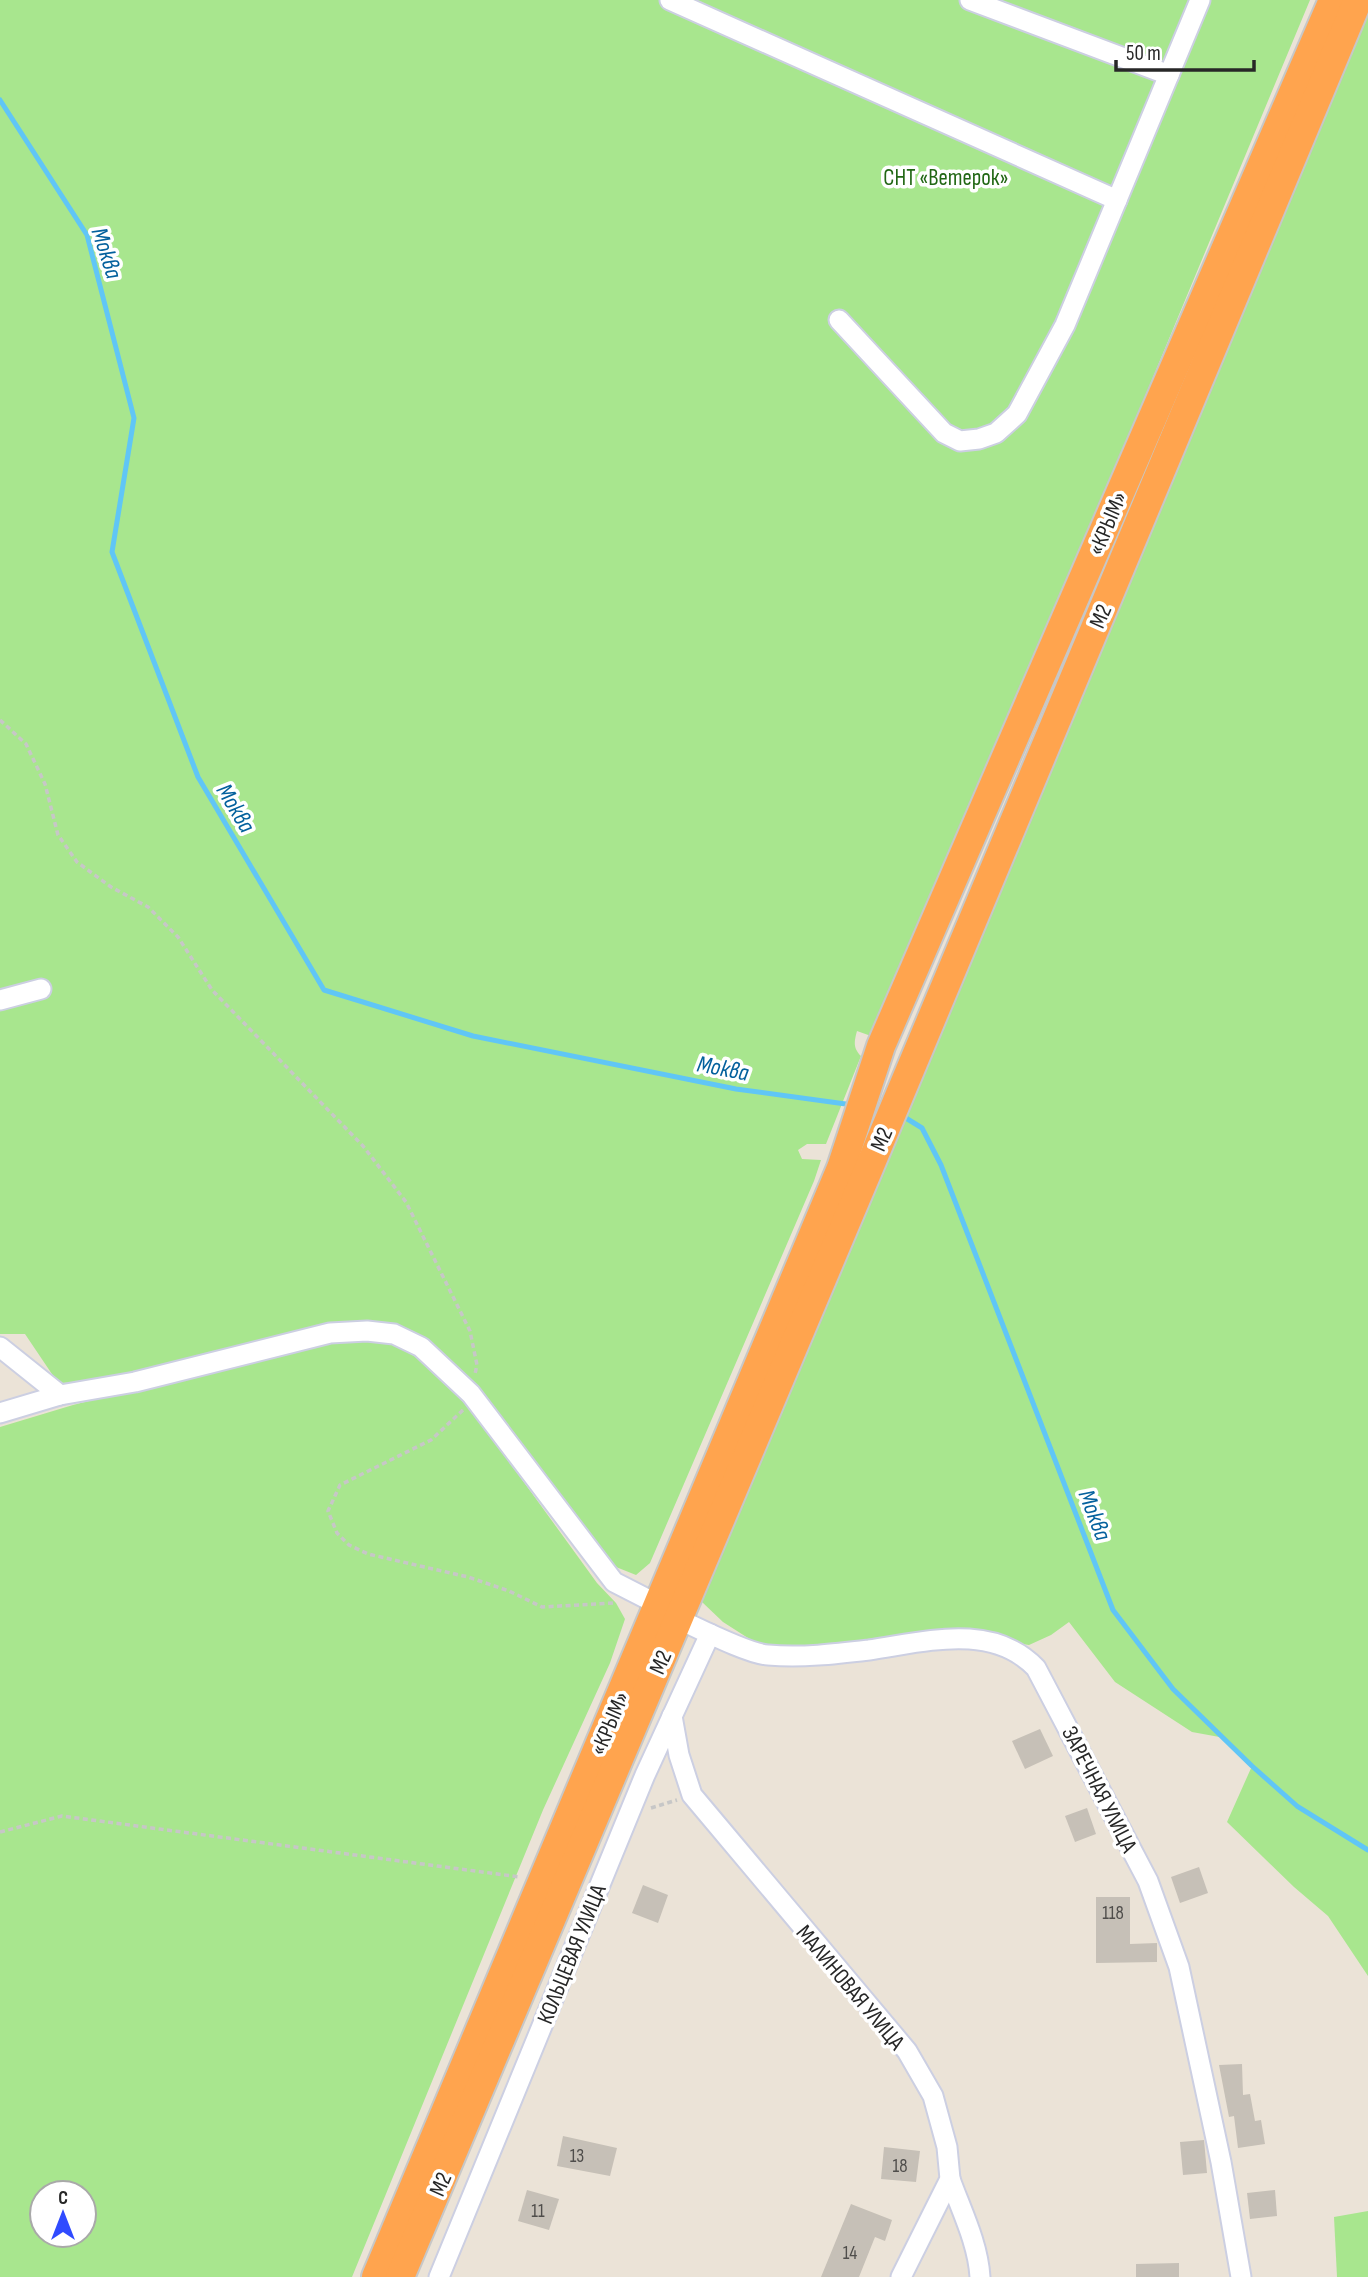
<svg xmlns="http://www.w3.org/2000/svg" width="1368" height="2277" viewBox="0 0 1368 2277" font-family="'Sofia Sans Condensed',sans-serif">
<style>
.green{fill:#a8e68e;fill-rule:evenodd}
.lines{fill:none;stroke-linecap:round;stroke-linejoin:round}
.stream{stroke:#60c6f6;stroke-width:5}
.building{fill:#c6c0b7}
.minor-casing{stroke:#cccfe2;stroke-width:23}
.highway-casing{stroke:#c7c7c7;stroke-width:32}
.path{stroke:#c7c7c7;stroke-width:3.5;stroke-dasharray:5 3.5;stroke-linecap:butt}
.minor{stroke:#fff;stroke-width:19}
.highway{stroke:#ffa44e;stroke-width:28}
.labels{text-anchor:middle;stroke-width:7;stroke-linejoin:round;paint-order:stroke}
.number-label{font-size:19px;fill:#4f4d4b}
.park-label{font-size:23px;fill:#216714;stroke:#fff}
.street-label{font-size:23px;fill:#272727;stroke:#fff}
.water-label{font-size:24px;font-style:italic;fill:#04619d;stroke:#fff}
</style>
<rect width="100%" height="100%" fill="#ebe3d7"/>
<!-- green -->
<g class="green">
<path d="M0 0H1310L1089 531 871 1036 857 1031C854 1042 853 1048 861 1056L826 1144H807L798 1150 802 1159 821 1160 814 1181 650 1563 636 1575 611 1565 400 1328 91 1382 58 1383 25 1334H0Z"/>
<path d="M1368 14V1976L1328 1916 1294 1887 1227 1822 1252 1766 1225 1738 1192 1732 1115 1682 1069 1622 1051 1635 1029 1645 995 1640 867 1647 765 1649 723 1622 702 1602 697 1579 1341 29Z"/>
<path d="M331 1340H383L414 1354 468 1405 597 1583 616 1603 625 1619 610 1663 543 1810 352 2277H0V1427L73 1405ZM42 2193H84V2235H42Z"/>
<path d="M1368 2211V2277H1337L1334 2217Z"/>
</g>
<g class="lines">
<!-- stream -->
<g class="stream">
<path d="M0 100 87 235 134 418 112 552 198 777 324 990 473 1036 736 1089 853 1105"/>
<path d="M901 1115 922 1128 941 1165 1113 1610 1173 1689 1252 1766 1297 1806 1368 1850"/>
</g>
</g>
<!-- building -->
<g class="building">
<path d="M1040 1729 1053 1756 1025 1769 1012 1741Z"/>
<path d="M1087 1808 1096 1834 1075 1842 1065 1816Z"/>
<path d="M1199 1867 1208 1893 1180 1903 1171 1877Z"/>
<path d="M643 1885 668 1895 658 1923 632 1913Z"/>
<path d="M1096 1897H1130V1944L1157 1943V1962L1096 1963Z"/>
<path d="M1242 2064 1243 2095 1250 2094 1255 2121 1261 2120 1265 2144 1238 2148 1234 2116 1229 2117 1219 2065Z"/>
<path d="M563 2136 617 2148 610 2176 557 2166Z"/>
<path d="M1204 2140 1207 2173 1183 2175 1180 2142Z"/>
<path d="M884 2147 920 2151 916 2182 881 2179Z"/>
<path d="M527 2190 559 2199 549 2230 518 2221Z"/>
<path d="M1275 2190 1277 2216 1250 2219 1247 2193Z"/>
<path d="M851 2204 892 2220 885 2241 875 2237 859 2277H821Z"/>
<path d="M1179 2263V2277H1136V2264Z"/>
</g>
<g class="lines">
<defs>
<g id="minor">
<path d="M670 0 1117 200"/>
<path d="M970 0 1169 75"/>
<path d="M839 320 944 433 960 441 979 439 996 433 1017 414 1065 325 1200 0"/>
<path d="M0 1000 41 989"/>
<path d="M0 1347 60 1395"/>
<path d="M0 1413 60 1395 135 1382 330 1333 367 1331 394 1334 421 1347 471 1394 614 1582 657 1604"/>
<path d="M678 1619C698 1628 748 1654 768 1655 801 1658 835 1654 869 1650 925 1642 992 1622 1036 1668L1148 1881 1179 1967 1221 2162 1241 2277"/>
<path d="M672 1716 679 1755 692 1795 907 2051 933 2096 947 2147 950 2179 901 2277"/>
<path d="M950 2179C961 2210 978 2243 980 2277"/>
<path d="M439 2277 645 1775 710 1634"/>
</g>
<g id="highway">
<path d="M376 2277 841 1168 881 1046 1333 0"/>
<path d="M400 2277 869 1168 1358 0"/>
</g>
</defs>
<!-- minor casing -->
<use href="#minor" class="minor-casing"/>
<!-- highway casing -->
<use href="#highway" class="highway-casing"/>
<!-- path -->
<g class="path">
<path d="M0 720 26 744 45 784 58 835 77 862 111 887 148 907 178 937 212 990 363 1146 406 1202 470 1331 477 1365 475 1374"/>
<path d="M463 1410 431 1440 340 1485 328 1511 337 1533 349 1545 368 1554 468 1577 509 1591 542 1607 613 1603"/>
<path d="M651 1808 677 1800"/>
<path d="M0 1832 62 1816 520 1877"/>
</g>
<!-- minor -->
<use href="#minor" class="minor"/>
<!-- highway -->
<use href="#highway" class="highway"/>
</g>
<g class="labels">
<!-- number labels -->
<g class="number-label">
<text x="1113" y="1919">118</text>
<text x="577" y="2162">13</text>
<text x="900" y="2172">18</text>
<text x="538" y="2217">11</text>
<text x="850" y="2259">14</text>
</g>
<!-- park labels -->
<g class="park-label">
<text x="946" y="185">СНТ «Ветерок»</text>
</g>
<!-- street labels -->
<g class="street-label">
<text transform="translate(1107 523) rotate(-67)" y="8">«КРЫМ»</text>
<text transform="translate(1100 616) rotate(-67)" y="8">М2</text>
<text transform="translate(881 1139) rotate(-67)" y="8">М2</text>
<text transform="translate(660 1662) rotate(-67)" y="8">М2</text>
<text transform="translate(609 1723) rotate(-67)" y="8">«КРЫМ»</text>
<text transform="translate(1100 1789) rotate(63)" y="8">ЗАРЕЧНАЯ УЛИЦА</text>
<text transform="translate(571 1954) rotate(-68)" y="8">КОЛЬЦЕВАЯ УЛИЦА</text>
<text transform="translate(851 1987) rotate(50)" y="8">МАЛИНОВАЯ УЛИЦА</text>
<text transform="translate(440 2184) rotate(-67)" y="8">М2</text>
</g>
<!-- water labels -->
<g class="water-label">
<text transform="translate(107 253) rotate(72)" y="8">Моква</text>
<text transform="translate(236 808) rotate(59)" y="8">Моква</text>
<text transform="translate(723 1068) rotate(11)" y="8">Моква</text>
<text transform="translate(1095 1515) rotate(69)" y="8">Моква</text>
</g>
</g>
<!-- north arrow -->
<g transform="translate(63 2214)"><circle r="33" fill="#ffffff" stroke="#a9a9a9" stroke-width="2"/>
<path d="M0-5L12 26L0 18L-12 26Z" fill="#304bff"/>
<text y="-10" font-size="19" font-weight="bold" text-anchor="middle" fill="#272727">С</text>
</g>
<!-- scale -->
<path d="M1116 60v10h138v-10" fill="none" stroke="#272727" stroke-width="3.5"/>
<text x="1126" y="60" font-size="21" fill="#272727" stroke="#ffffff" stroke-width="5" paint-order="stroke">50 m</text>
</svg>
